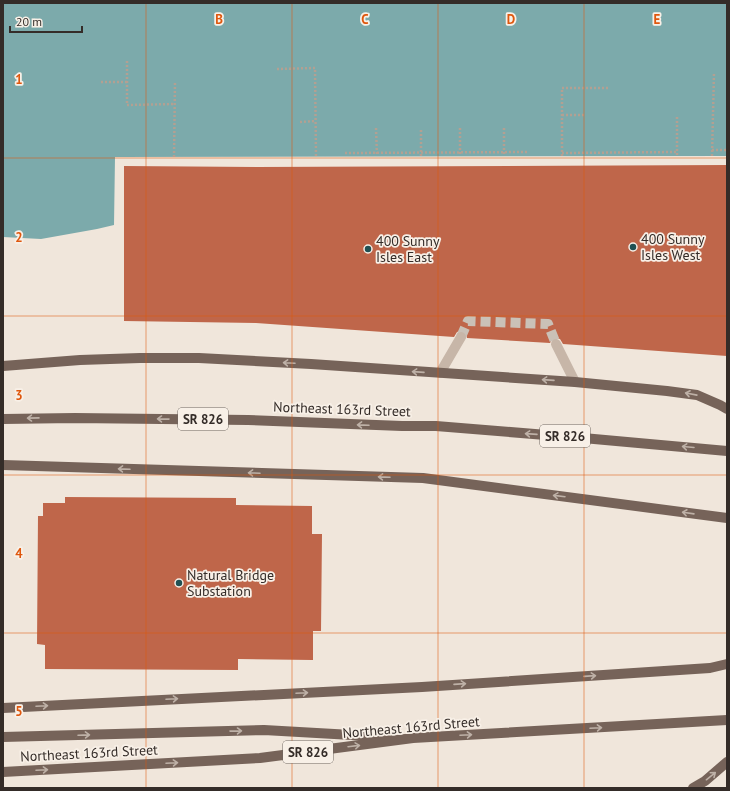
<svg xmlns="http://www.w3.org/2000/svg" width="730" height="791" viewBox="0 0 730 791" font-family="'PT Sans',sans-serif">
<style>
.water{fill:#7caaab}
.building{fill:#bf664a}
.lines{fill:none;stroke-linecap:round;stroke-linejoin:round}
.minor-tunnel{stroke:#cac1b7;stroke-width:10;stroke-dasharray:10 5;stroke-linecap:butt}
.path{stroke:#b3a092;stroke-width:2.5;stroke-dasharray:2 2;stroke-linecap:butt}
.minor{stroke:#c7b6a8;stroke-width:10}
.major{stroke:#766359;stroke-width:10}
.oneway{stroke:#beb1a7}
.grid{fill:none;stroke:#df570d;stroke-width:1;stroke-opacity:0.55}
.poi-dot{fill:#205053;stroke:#f8f0e7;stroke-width:1.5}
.labels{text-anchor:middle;stroke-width:3.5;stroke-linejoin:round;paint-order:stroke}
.shield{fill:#f8f0e7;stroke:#6f6761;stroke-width:1}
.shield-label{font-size:13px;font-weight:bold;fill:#342c28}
.poi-label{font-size:14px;fill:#342c28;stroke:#f8f0e7;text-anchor:start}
.street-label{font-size:14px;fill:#342c28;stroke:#f8f0e7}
.grid-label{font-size:13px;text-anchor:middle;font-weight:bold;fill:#df570d;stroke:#f8f0e7;stroke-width:3.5;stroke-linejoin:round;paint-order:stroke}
</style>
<rect width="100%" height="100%" fill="#f0e6db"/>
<!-- water -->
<path class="water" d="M3 3H727V156L115 157 114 225 97 229 41 239 3 237Z"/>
<!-- building -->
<g class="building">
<path d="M727 165V356L563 344 560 339 557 338H553L550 343 467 338 466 333 461 331 457 332 454 337 256 323 124 321V166L256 167Z"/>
<path d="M65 497 236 498V505L312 506V534H322L321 631H313V660L238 659V670L45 669V645L37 644 38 516H43V503H65Z"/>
</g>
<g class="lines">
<!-- minor-tunnel -->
<path class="minor-tunnel" d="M461 337 468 321 548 324 556 344"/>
<!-- path -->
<g class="path">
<path d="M127 61V105L175 104"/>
<path d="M277 69 315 68 316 157"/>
<path d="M101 82H127"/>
<path d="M562 115H586"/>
<path d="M677 117V156"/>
<path d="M300 122 316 121"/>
<path d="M376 128 377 156"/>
<path d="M460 128V156"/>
<path d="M504 128V156"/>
<path d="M712 150H727"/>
<path d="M345 153 528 152"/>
<path d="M562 153 677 152"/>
<path d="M421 156V128"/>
<path d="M562 156V88H609"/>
<path d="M712 156 714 72"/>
<path d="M174 157 175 82"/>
</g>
<!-- minor -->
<g class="minor">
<path d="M556 344 575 382"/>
<path d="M440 373 461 337"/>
</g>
<!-- major -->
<g class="major">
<path d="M3 366 80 360 140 358H199L311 364 575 382 667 391 697 395 720 405 727 409"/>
<path d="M3 419 75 418 248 420 402 426H436L583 438 727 451"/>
<path d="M3 465 423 478 727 518"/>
<path d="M3 708 422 687 710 668 727 664"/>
<path d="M3 737 264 730 387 737"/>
<path d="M3 772 21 771 260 758 413 738 727 720"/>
<path d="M693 788 705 781 727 762"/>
</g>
</g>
<!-- one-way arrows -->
<defs><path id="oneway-shaft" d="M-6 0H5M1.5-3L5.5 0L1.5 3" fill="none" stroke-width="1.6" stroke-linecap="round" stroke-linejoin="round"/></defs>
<g class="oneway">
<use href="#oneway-shaft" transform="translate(289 363) rotate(-177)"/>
<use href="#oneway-shaft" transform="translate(418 372) rotate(-176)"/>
<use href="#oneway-shaft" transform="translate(548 380) rotate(-176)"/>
<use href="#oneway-shaft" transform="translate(691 394) rotate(-169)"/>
<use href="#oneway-shaft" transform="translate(33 418) rotate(179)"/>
<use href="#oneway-shaft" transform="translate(163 419) rotate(-179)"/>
<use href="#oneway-shaft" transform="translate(363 425) rotate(-178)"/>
<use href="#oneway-shaft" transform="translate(531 434) rotate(-176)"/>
<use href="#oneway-shaft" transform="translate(688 447) rotate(-175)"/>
<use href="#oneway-shaft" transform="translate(124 469) rotate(-178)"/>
<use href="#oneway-shaft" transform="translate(254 473) rotate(-178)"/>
<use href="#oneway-shaft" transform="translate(384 477) rotate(-178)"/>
<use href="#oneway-shaft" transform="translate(559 496) rotate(-173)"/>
<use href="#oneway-shaft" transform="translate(688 513) rotate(-172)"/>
<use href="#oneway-shaft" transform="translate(590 676) rotate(-4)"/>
<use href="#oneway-shaft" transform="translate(460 684) rotate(-4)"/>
<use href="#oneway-shaft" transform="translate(302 693) rotate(-3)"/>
<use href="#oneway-shaft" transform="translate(172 699) rotate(-3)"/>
<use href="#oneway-shaft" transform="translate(42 706) rotate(-3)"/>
<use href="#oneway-shaft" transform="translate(596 728) rotate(-3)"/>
<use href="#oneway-shaft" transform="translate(236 731) rotate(-1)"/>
<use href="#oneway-shaft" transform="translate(84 735) rotate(-2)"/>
<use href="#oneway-shaft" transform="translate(466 735) rotate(-3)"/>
<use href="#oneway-shaft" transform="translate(354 746) rotate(-7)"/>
<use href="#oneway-shaft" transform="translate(172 763) rotate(-3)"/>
<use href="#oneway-shaft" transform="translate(42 770) rotate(-3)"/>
<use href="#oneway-shaft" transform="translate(711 776) rotate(-39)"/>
</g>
<!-- grid -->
<path class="grid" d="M146 3V788M292 3V788M438 3V788M584 3V788M3 158H727M3 316H727M3 475H727M3 633H727"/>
<!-- markers -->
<g class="poi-dot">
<circle cx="633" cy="247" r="4"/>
<circle cx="368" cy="249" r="4"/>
<circle cx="179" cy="583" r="4"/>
</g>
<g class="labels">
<!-- shield labels -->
<g class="shield">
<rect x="178" y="408" width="50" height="22" rx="3"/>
<rect x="540" y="425" width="50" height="22" rx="3"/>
<rect x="283" y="741" width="50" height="22" rx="3"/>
</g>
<g class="shield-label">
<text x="203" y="424">SR 826</text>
<text x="565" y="441">SR 826</text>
<text x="308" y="757">SR 826</text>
</g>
<!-- poi labels -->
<g class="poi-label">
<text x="641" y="244">400 Sunny<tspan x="641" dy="16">Isles West</tspan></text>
<text x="376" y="246">400 Sunny<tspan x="376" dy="16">Isles East</tspan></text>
<text x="187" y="580">Natural Bridge<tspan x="187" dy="16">Substation</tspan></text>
</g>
<!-- street labels -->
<g class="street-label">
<text transform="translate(342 409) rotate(2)" y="5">Northeast 163rd Street</text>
<text transform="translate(411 727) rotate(-5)" y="5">Northeast 163rd Street</text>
<text transform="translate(89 753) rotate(-3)" y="5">Northeast 163rd Street</text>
</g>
</g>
<g class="grid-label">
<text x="219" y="24">B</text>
<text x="365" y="24">C</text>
<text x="511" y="24">D</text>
<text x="657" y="24">E</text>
<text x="19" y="84">1</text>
<text x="19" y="242">2</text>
<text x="19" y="400">3</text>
<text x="19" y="558">4</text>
<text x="19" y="716">5</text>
</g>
<!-- border -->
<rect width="730" height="791" fill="none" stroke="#342c28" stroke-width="8"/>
<!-- scale -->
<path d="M10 26v6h72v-6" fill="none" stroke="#342c28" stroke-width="2"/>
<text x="16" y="26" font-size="12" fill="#342c28" stroke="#f8f0e7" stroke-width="3" paint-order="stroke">20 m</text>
</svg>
